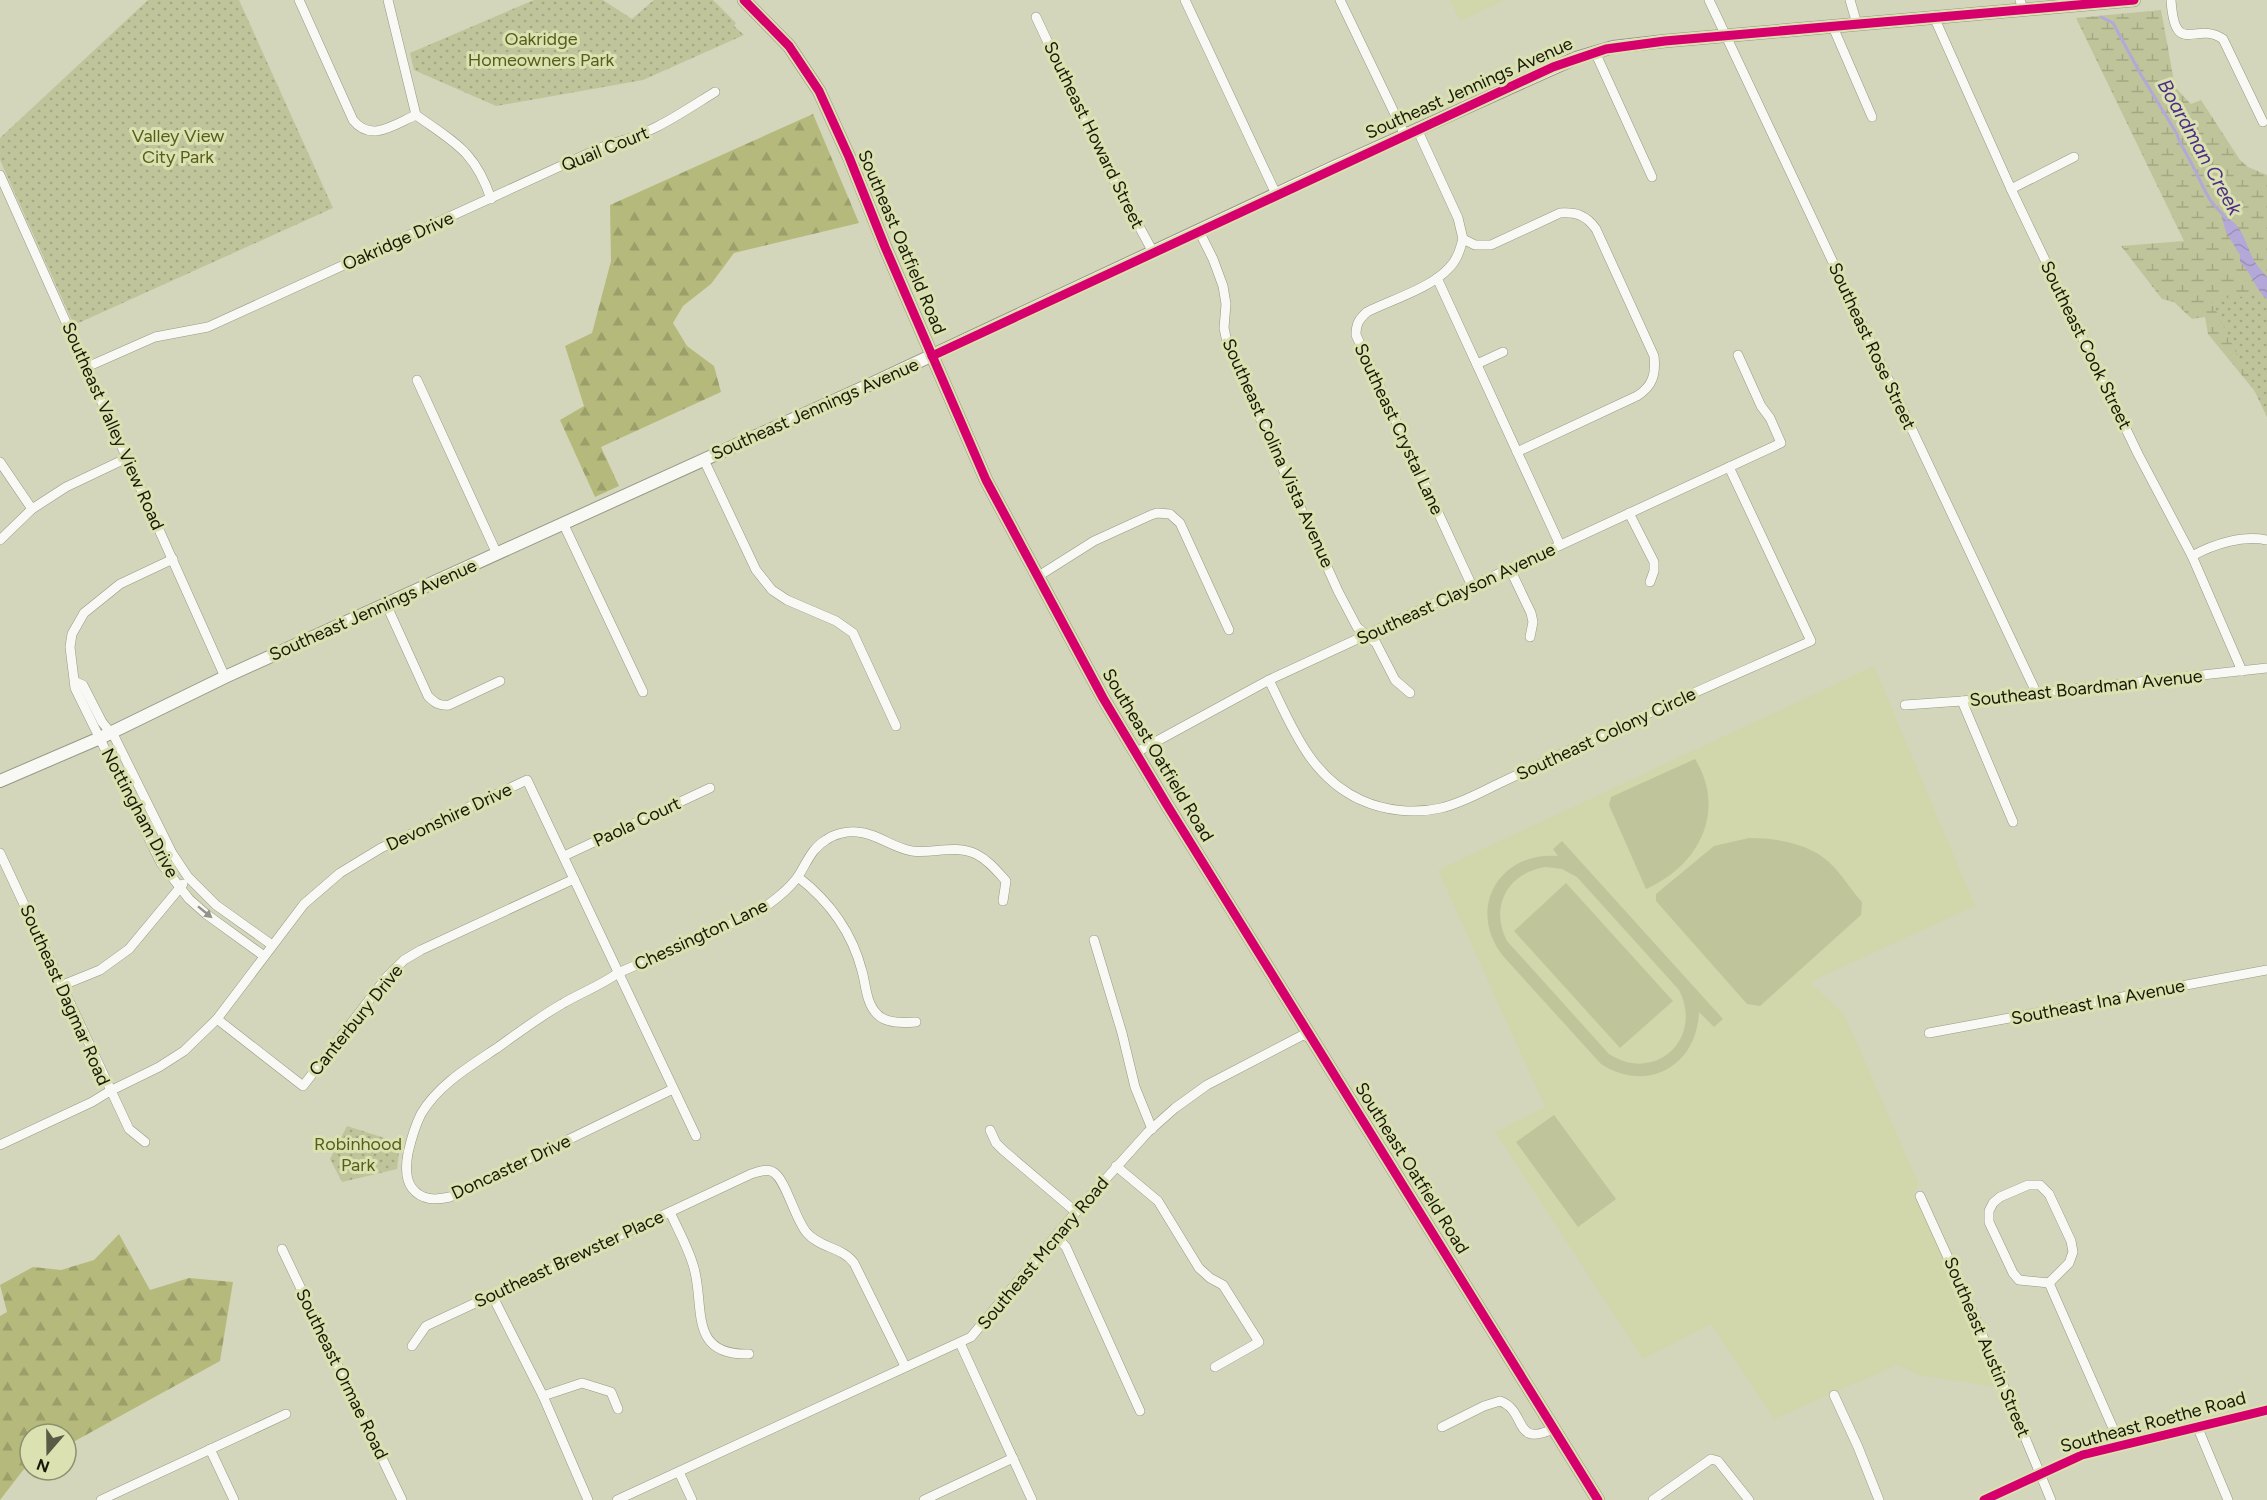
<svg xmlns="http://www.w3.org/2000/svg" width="2267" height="1500" viewBox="0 0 2267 1500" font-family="Figtree,sans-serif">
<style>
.built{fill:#d1d7ab}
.grass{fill:#bfc49b;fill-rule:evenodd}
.forest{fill:url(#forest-firs)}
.wetland{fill:url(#wetland-marsh)}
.park{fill:url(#park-dots)}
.water{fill:url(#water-waves)}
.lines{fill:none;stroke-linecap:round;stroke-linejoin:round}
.stream{stroke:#b4a8d8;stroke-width:3}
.minor-casing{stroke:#969884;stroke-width:10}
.tertiary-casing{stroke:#969884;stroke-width:12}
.secondary-casing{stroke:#969884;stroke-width:14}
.minor{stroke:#f8f9f5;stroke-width:9}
.tertiary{stroke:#f8f9f5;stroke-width:10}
.secondary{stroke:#f8f9f5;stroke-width:12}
.cycleway-casing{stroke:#dbe1b0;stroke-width:13}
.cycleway{stroke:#d6006c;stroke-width:9}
.oneway{fill:#939489}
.labels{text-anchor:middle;stroke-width:6;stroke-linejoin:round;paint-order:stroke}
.park-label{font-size:18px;fill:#585d1b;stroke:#dbe1b0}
.street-label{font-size:18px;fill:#171906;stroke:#dbe1b0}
.water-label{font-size:20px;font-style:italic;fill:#4c2e8a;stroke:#dbe1b0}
</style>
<defs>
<pattern id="forest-firs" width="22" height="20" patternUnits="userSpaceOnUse" patternTransform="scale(1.5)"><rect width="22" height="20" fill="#b5ba7c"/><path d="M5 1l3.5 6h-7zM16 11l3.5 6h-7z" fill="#9b9f6a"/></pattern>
<pattern id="wetland-marsh" width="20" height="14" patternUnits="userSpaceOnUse" patternTransform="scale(1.5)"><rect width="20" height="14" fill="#bfc49b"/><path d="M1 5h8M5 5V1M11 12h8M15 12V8" fill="none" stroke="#a3a884"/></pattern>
<pattern id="park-dots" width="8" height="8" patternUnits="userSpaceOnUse" patternTransform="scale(1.5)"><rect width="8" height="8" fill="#bfc49b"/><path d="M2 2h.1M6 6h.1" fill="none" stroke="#a3a884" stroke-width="1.8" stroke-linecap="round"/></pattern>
<pattern id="water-waves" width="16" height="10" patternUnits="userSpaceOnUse" patternTransform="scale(1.5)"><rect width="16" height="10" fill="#b4a8d8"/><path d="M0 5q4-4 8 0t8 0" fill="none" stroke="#9a90b8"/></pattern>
</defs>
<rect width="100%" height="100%" fill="#d3d6bb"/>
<!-- built -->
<g class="built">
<path d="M1450 0H1505L1460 21Z"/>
<path d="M1874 666 1975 906 1810 982 1845 1016 1919 1185 1914 1191 1960 1298 1996 1387 1918 1375 1897 1365 1774 1419 1711 1324 1643 1359 1495 1132 1545 1107 1438 870Z"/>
</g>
<!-- grass -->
<g class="grass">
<path d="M1695 759C1727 811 1699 866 1646 889L1609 805 1611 797Z"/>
<path d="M1749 838C1776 838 1808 843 1829 862 1841 873 1851 890 1862 902L1861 915 1760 1006 1747 1004 1656 901V894L1714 846Z"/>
<path d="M1562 841 1723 1019 1714 1027 1699 1012C1697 1066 1647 1094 1601 1064L1503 956C1466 909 1499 851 1558 856L1553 849ZM1546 867 1562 869 1577 877 1679 990C1704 1039 1655 1084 1609 1054L1507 941C1489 907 1508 872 1546 867Z"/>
<path d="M1566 883 1673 1001 1620 1048 1514 931Z"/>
<path d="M1554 1115 1616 1199 1578 1227 1516 1142Z"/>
</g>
<!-- forest -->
<g class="forest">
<path d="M813 114 859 223 734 253 711 284 683 306 673 323 687 346 714 366 721 392 601 447 619 486 595 497 560 420 584 406 565 346 592 333 611 261 610 205Z"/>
<path d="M119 1234 150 1290 189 1278 233 1282 220 1361 66 1446V1434H30V1466L24 1469 0 1500V1316L7 1312 0 1285 33 1267 61 1270 94 1260Z"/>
</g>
<!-- wetland -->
<path class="wetland" d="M2161 10 2175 87 2191 104 2201 100 2240 160 2248 167 2267 175V406L2208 334 2205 317 2192 319 2174 302 2162 299 2121 246 2184 241 2076 18Z"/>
<!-- park -->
<g class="park">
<path d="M148 0H239L333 208 74 325 0 160V138Z"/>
<path d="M534 0H603L632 19 654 0H713L736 23 734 26 744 35 643 80 496 106 414 70 410 53Z"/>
<path d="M2267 294V417L2211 300Z"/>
<path d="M347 1126 400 1143 397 1169 342 1182 330 1159Z"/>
</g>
<!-- water -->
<path class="water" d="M2225 217C2245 225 2246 250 2257 265 2260 269 2264 273 2267 277V299C2257 292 2251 272 2240 262V255L2226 232 2222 218Z"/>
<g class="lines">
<!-- stream -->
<path class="stream" d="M2101 17 2113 23 2140 73 2177 134C2179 143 2183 147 2187 155 2195 169 2201 184 2209 198 2213 206 2222 212 2227 220"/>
<defs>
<g id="minor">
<path d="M299 0 353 120C371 143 395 124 416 115"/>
<path d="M388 0 416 115C455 143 475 151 491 199"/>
<path d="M1185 0 1276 194"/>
<path d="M1340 0 1405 135"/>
<path d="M1709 0 2036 692"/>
<path d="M1850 0 1857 24"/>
<path d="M2020 0 2023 9"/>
<path d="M2171 0C2175 59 2195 20 2223 39L2263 122"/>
<path d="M1036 17 1104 162 1153 252"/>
<path d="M1934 17 2011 189 2138 454 2192 556 2242 671"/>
<path d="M1833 27 1872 117"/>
<path d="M1595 52 1652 177"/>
<path d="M1417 129 1458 218 1463 239"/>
<path d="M0 175 225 677"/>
<path d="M2011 189 2074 157"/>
<path d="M1199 231 1213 259 1223 286 1226 304 1224 328 1228 347 1338 591 1357 627 1376 643 1395 680 1410 693"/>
<path d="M1463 239 1475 245H1491L1560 213C1576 212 1586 215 1596 229L1654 356C1656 374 1653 386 1637 396L1517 452"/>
<path d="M1463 239C1460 250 1457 260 1449 268 1431 288 1391 300 1367 312 1359 319 1356 324 1356 335L1472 586"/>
<path d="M1437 278 1560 545"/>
<path d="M1477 364 1503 352"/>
<path d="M87 367 155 337 208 327 609 144C649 136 681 113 715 92"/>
<path d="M417 380 497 554"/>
<path d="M704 460 756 570 772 590 787 600 836 621 853 633 896 726"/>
<path d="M0 462 32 509"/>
<path d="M1629 513 1654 562V571L1650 582"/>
<path d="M563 523 643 692"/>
<path d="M0 540 32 509 66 487 127 458"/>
<path d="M2192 556C2214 544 2242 535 2267 540"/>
<path d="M173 559 120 584 84 613 72 634 70 647 75 688 161 863 189 899 206 914 264 956"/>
<path d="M1510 569 1531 613 1533 622 1530 637"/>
<path d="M1037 577 1094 541 1151 515 1157 513 1170 514 1180 523 1229 630"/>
<path d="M386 604 428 696C435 703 439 706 449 705L500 681"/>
<path d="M1269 680C1292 727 1310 777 1361 800 1385 811 1415 814 1441 808 1462 803 1481 792 1500 783 1528 770 1555 757 1583 744 1658 708 1735 675 1811 641L1729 467"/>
<path d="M76 682 83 685 102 722 115 738 172 853 188 877 216 905 272 945"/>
<path d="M1962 701 2013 822"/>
<path d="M1905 705 1962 701 2267 668"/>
<path d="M1135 753 1269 680 1781 443 1770 418 1761 406 1738 355"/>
<path d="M0 853 129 1129 145 1142"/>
<path d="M564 856 710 788"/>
<path d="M798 877C829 901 852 932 862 971 866 985 866 1003 877 1014 886 1024 904 1023 916 1022"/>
<path d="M1094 940 1122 1033 1135 1087 1152 1129"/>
<path d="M63 985 100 970 129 949 183 884"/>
<path d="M217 1019 303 1086 386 978 404 960 421 950 574 879"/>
<path d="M1929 1033 2267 970"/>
<path d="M673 1089 450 1197C436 1200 422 1201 412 1188 405 1179 406 1164 408 1153 411 1140 415 1126 421 1114 438 1085 470 1066 497 1048 518 1033 539 1017 562 1004 580 993 600 986 618 973L758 912C772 902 789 890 799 875 807 862 812 848 826 840 834 834 847 831 857 832 876 833 893 848 912 851 933 854 955 844 976 854 988 860 997 871 1006 881L1003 901"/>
<path d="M990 1130 996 1143 1003 1150 1076 1212"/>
<path d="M0 1145 92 1102 110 1091 159 1067 184 1051 217 1019 304 904 340 873 381 848 527 780 696 1136"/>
<path d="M1116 1166 1158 1201 1199 1268 1210 1278 1223 1285 1259 1342 1215 1367"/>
<path d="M2028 1185H2040L2049 1194 2071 1241 2073 1252 2069 1263 2049 1283 2019 1280 2013 1273 1989 1222V1211L1993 1203 2000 1197Z"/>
<path d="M1920 1196 1974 1315 2051 1500"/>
<path d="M670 1212C678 1230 689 1249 694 1268 705 1307 688 1356 749 1354"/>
<path d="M1056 1236 1066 1247 1140 1411"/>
<path d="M282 1249 402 1500"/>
<path d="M2049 1283 2120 1444"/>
<path d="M492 1295 543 1396 588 1500"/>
<path d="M960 1343 1032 1500"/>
<path d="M412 1346 426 1326 751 1174C758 1172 766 1168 773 1172 786 1179 795 1220 807 1233 820 1248 842 1247 854 1263L905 1366"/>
<path d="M1834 1395 1858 1447 1879 1500"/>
<path d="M543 1396 582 1383 611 1392 618 1409"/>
<path d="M2197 1426 2228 1500"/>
<path d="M1442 1427 1484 1406 1500 1401C1528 1411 1512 1449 1555 1428"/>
<path d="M210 1449 234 1500"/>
<path d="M679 1472 692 1500"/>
<path d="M101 1500 286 1414"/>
<path d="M617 1500 971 1337 1076 1212 1148 1132 1175 1108 1207 1085 1303 1035 1312 1039"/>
<path d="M924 1500 1013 1458"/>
<path d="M1653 1500 1711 1459 1718 1461 1749 1500"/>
</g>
<path id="tertiary" d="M1984 1500 2082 1455 2267 1410"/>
<g id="secondary">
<path d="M744 0 789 46 819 91 849 157 885 247 986 480 1103 698 1167 805 1598 1500"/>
<path d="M0 781 100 738 225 677 873 383 1334 167 1576 58 1613 47 1665 41 2134 0"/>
</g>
</defs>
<!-- minor casing -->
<use href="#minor" class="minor-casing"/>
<!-- tertiary casing -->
<use href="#tertiary" class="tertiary-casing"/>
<!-- secondary casing -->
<use href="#secondary" class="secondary-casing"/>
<!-- minor -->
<use href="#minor" class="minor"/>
<!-- tertiary -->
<use href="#tertiary" class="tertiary"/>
<!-- secondary -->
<use href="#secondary" class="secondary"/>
<defs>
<g id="cycleway">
<path d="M744 0 789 46 819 91 849 157 885 247 986 480 1103 698 1167 805 1598 1500"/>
<path d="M932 356 1553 67 1606 49 1665 41 2134 0"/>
<path d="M1984 1500 2082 1455 2267 1410"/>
</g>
</defs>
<!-- cycleway casing -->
<use href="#cycleway" class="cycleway-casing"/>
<!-- cycleway -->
<use href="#cycleway" class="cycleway"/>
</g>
<!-- one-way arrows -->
<defs><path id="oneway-solid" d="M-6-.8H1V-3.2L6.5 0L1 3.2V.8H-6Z" transform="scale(1.5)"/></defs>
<use class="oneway" href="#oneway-solid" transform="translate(205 912) rotate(39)"/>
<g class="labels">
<!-- park labels -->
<g class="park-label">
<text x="541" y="45">Oakridge<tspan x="541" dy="21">Homeowners Park</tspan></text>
<text x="178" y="142">Valley View<tspan x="178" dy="21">City Park</tspan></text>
<text x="358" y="1150">Robinhood<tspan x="358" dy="21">Park</tspan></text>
</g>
<!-- street labels -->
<g class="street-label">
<text transform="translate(1469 88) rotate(-24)" y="6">Southeast Jennings Avenue</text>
<text transform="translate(1094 135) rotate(64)" y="6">Southeast Howard Street</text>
<text transform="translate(605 149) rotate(-22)" y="6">Quail Court</text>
<text transform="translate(398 241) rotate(-24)" y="6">Oakridge Drive</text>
<text transform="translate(902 242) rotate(67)" y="6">Southeast Oatfield Road</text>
<text transform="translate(2086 345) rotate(64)" y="6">Southeast Cook Street</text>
<text transform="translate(1872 346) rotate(65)" y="6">Southeast Rose Street</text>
<text transform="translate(815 409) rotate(-24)" y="6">Southeast Jennings Avenue</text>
<text transform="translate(113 426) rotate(66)" y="6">Southeast Valley View Road</text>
<text transform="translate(1399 429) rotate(65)" y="6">Southeast Crystal Lane</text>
<text transform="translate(1278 453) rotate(66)" y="6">Southeast Colina Vista Avenue</text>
<text transform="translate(1456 594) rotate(-25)" y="6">Southeast Clayson Avenue</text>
<text transform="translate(373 610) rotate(-24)" y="6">Southeast Jennings Avenue</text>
<text transform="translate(2086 688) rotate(-6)" y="6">Southeast Boardman Avenue</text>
<text transform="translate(1606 734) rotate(-25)" y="6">Southeast Colony Circle</text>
<text transform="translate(1158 755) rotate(59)" y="6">Southeast Oatfield Road</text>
<text transform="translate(140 813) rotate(62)" y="6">Nottingham Drive</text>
<text transform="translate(449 817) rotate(-25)" y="6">Devonshire Drive</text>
<text transform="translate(637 822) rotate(-25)" y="6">Paola Court</text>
<text transform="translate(701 935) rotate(-25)" y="6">Chessington Lane</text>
<text transform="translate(65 995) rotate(66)" y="6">Southeast Dagmar Road</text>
<text transform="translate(2098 1002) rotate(-11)" y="6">Southeast Ina Avenue</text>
<text transform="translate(356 1020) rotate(-51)" y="6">Canterbury Drive</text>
<text transform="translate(511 1167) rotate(-25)" y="6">Doncaster Drive</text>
<text transform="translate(1412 1168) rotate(58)" y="6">Southeast Oatfield Road</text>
<text transform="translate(1043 1253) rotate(-50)" y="6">Southeast Mcnary Road</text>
<text transform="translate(569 1259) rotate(-25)" y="6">Southeast Brewster Place</text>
<text transform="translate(1987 1347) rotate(67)" y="6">Southeast Austin Street</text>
<text transform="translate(342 1374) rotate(64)" y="6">Southeast Ormae Road</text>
<text transform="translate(2153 1422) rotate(-15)" y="6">Southeast Roethe Road</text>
</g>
<!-- water labels -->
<g class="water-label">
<text transform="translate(2200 147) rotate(61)" y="7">Boardman Creek</text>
</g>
</g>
<!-- north arrow -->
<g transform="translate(48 1452) rotate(200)"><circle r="28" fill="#dbe1b0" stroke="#8d916c" stroke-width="1.5"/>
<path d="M0-4.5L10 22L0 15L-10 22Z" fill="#595b45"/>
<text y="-9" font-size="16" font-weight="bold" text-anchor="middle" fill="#171906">N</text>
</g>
</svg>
